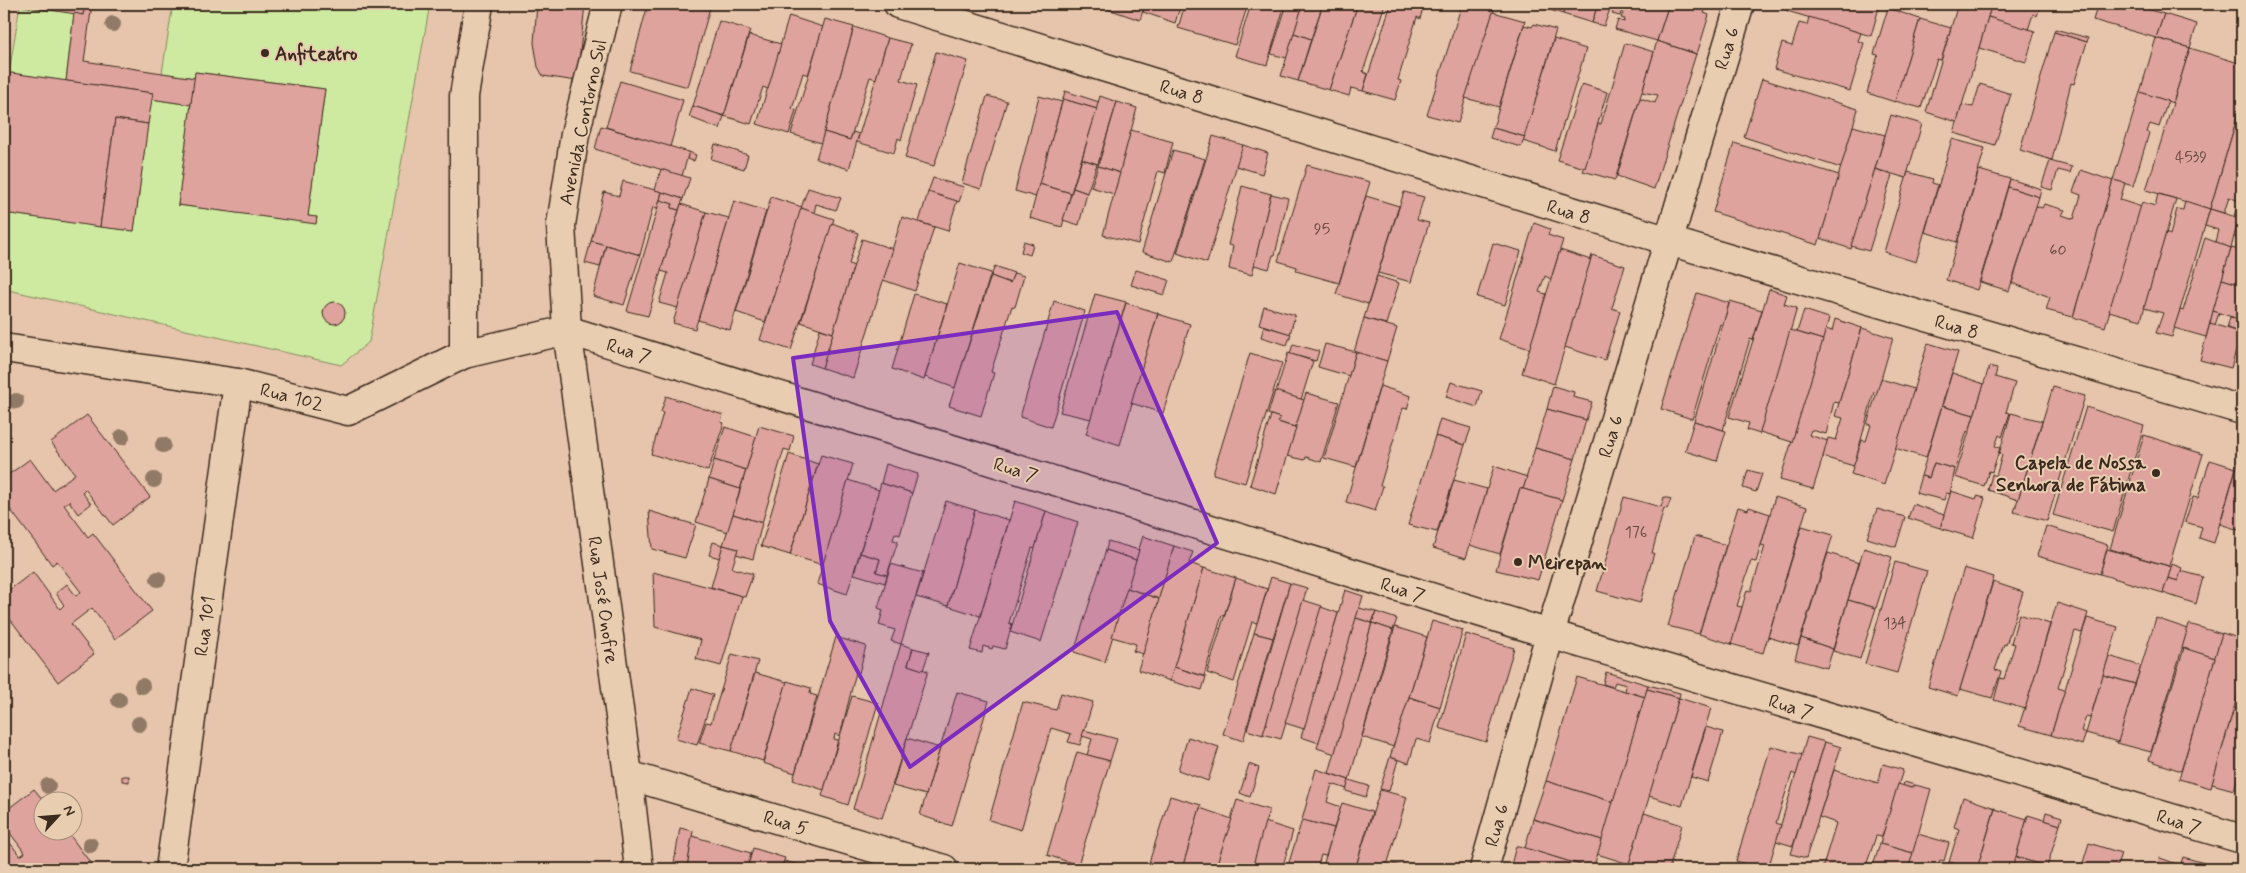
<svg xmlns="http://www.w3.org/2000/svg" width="2246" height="873" viewBox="0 0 2246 873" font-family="Mynerve,sans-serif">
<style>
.green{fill:#ceeaa0;stroke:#848a5f}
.building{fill:#dea39d;stroke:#3b2a1e}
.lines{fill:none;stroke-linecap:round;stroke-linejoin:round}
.street-casing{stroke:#3b2a1e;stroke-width:31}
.street{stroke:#e9cdb0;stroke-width:28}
.tree{fill:#917a65}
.marked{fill:#7b2cbf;fill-opacity:0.2;stroke:#7b2cbf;stroke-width:4;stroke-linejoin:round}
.poi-dot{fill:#3b2a1e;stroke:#e9cdb0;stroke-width:2}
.labels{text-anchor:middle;stroke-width:4;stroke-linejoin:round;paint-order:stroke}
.number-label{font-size:16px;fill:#64483e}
.street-label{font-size:19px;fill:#3b2a1e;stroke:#e9cdb0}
.poi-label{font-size:19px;font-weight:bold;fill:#3b2a1e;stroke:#e9cdb0;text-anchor:start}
</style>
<rect width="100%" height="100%" fill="#e7c5ac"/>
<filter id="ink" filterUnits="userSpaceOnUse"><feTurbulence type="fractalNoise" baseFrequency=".02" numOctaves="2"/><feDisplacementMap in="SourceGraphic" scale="10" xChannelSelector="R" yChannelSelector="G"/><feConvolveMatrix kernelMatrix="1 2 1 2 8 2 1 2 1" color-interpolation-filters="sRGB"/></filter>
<g filter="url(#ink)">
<!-- green -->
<g class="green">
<path d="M173 4H430L369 342 341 365 4 289V213L134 231 151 99 191 105 178 205 316 223 317 217 308 216 325 89 196 72 195 78 162 73Z"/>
<path d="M20 5 74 13 66 81 9 73Z"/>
</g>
<!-- building -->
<g class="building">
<path d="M9 4H85L83 15Z"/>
<path d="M85 4H92L84 61 195 78 191 105 151 99 153 93 66 81 74 13 83 15Z"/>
<path d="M537 4H585L577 81 543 76 538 67 534 43Z"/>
<path d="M648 4H711L688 87 630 71Z"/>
<path d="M1110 4H1145L1140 20 1108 9Z"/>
<path d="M1145 4H1181L1175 23 1143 12Z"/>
<path d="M1185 4H1248L1235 45 1178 28Z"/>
<path d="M1251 4H1285L1267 65 1235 56Z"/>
<path d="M1287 4H1303L1287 58 1271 54Z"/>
<path d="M1303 4H1323L1311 39 1294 33Z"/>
<path d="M1323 4H1358L1329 90 1298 81Z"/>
<path d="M1358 4H1385L1363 72 1368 74 1363 91 1351 88 1349 96 1329 90Z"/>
<path d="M1391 4H1424L1420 19 1417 17 1398 80 1401 81 1395 100 1363 91Z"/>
<path d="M1462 4H1475L1494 10 1458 123 1427 115Z"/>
<path d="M1530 4H1566L1563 14Z"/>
<path d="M1566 4H1598L1592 23 1563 14Z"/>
<path d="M1598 4H1624L1620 16 1612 14 1614 10 1610 9 1604 26 1592 23Z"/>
<path d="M1629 4H1669L1657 41 1615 29 1618 20 1624 22 1625 19 1621 18 1625 8 1628 9Z"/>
<path d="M1669 4H1707L1704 13 1709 15 1697 54 1657 41Z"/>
<path d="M1789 4H1880L1871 36 1787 11Z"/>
<path d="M1958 4H1992L1957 122 1926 112Z"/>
<path d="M1992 4H2041L2037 16 2033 14 2028 30 1988 17Z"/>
<path d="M2098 4H2128L2164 14 2156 38 2093 20Z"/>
<path d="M1888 8 1920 19 1895 102 1867 93 1878 55 1874 54Z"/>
<path d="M1493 12 1525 21 1499 107 1465 98Z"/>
<path d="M2164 14 2197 24 2190 48 2156 38Z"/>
<path d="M789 16 823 27 808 75 803 73 792 109 796 110 789 134 757 124Z"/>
<path d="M1809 17 1861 33 1858 41 1864 43 1850 91 1774 69 1782 43 1792 46 1799 23 1807 25Z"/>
<path d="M1988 17 2035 31 2026 62 1979 48Z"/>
<path d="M825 19 854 27 821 143 791 134Z"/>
<path d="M1920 19 1951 28 1941 60 1937 59 1921 108 1895 101Z"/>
<path d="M719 21 750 30 724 116 693 106Z"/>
<path d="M1534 24 1556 30 1525 137 1493 128 1524 25 1532 27Z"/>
<path d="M854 27 888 38 876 79 870 77 850 140 824 132Z"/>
<path d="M2055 29 2088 38 2087 42 2054 32Z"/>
<path d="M2054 32 2087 42 2074 84 2071 83 2052 160 2020 150Z"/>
<path d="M1294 33 1311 39 1298 81 1281 76Z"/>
<path d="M749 35 781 44 768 89 763 87 751 124 724 116Z"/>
<path d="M888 38 911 44 901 80 917 85 901 140 898 138 894 153 857 142Z"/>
<path d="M2156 38 2190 48 2173 103 2140 92Z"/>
<path d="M1554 39 1586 49 1555 151 1523 141Z"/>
<path d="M1657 41 1696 54 1654 189 1617 176 1640 98 1655 103 1658 95 1642 92Z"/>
<path d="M1625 43 1654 52 1615 180 1583 171 1598 124H1601Z"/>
<path d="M2190 48 2242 64V101L2210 209 2146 190Z"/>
<path d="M936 52 968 61 934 166 905 158Z"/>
<path d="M4 72 153 93 148 124 115 119 100 227 4 213Z"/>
<path d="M195 72 325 89 308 216 317 217 316 224 178 205Z"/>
<path d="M1762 79 1858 109 1841 168 1744 137Z"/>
<path d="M620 81 683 100 670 147 606 127Z"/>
<path d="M1582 84 1607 92 1585 168 1557 160Z"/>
<path d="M1980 84 2011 94 1995 145 1954 133 1962 105 1973 107Z"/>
<path d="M1065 91 1099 102 1097 109 1063 99Z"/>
<path d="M2140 92 2168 101 2159 127 2150 124 2147 132 2149 133 2133 186 2113 180Z"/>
<path d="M987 96 1007 101 981 189 962 183Z"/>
<path d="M1039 96 1062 102 1036 197 1015 191Z"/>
<path d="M1100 96 1117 102 1098 164 1082 159Z"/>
<path d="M1063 99 1097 109 1071 193 1039 184Z"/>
<path d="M2242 101V219L2234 216 2239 201 2229 197 2224 213 2210 209Z"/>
<path d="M1117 102 1137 108 1120 173 1098 166Z"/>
<path d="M693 106 724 116 720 129 689 117Z"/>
<path d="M1891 115 1922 124 1906 178 1875 169Z"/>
<path d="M115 119 148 124 134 231 100 227Z"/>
<path d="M601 126 689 152 682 176 595 149Z"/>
<path d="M1853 126 1885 135 1851 249 1820 238Z"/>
<path d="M1493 128 1525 137 1521 147 1490 138Z"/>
<path d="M1131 130 1173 142 1165 173 1158 171 1138 244 1103 235Z"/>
<path d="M824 132 850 140 853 132 859 134 849 169 816 159Z"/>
<path d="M1213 136 1243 145 1207 263 1177 253Z"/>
<path d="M1952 139 1985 148 1957 242 1925 232Z"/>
<path d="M1734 143 1839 175 1818 245 1713 212Z"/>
<path d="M715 144 748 155 744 169 711 159Z"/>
<path d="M1243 145 1268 153 1262 174 1236 166Z"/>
<path d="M1173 150 1205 159 1173 262 1142 252Z"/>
<path d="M689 152 696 155 694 161 687 159Z"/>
<path d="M1082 159 1097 164 1087 193 1073 188Z"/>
<path d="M2050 161 2072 167 2070 173 2058 170 2052 190 2041 187Z"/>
<path d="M1307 165 1370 182 1339 283 1296 271 1297 267 1278 261Z"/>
<path d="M1098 166 1120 173 1114 194 1091 187Z"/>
<path d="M661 169 690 178 683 199 655 190Z"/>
<path d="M1875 169 1892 175 1869 251 1851 246Z"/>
<path d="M1979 170 2010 179 1977 290 1946 280Z"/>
<path d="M2081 170 2113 181 2073 317 2046 310 2050 297 2012 283 2036 206 2042 208 2044 204 2065 210 2062 215 2074 219 2081 195 2073 192Z"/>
<path d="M1908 172 1933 179 1932 183 1938 185 1916 262 1884 252Z"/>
<path d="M933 178 964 187 959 202 928 192Z"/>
<path d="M2010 179 2041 189 2039 197 2008 187Z"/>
<path d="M2113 180 2125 183 2120 200 2142 207 2105 327 2073 317Z"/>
<path d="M623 181 662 192 658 208 653 207 640 255 591 241 604 192 619 196Z"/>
<path d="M1039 184 1071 193 1062 227 1030 218Z"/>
<path d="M1242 186 1271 194 1252 275 1229 269 1233 246 1228 245Z"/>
<path d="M2008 187 2039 197 2009 291 1980 282Z"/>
<path d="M808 188 841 198 836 210 816 204 814 213 801 208Z"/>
<path d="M1073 188 1087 193 1079 225 1063 220Z"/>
<path d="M662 192 683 199 679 210 671 208 673 204 660 200Z"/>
<path d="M928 192 957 201 948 231 919 222Z"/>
<path d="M1404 192 1424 197 1417 220 1429 223 1411 282 1378 273Z"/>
<path d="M1271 194 1288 198 1275 255H1273L1269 269 1254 265Z"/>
<path d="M2158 194 2176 199 2141 320 2109 311 2142 202 2155 206Z"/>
<path d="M1366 196 1399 206 1368 304 1336 294Z"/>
<path d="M771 197 802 207 765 322 736 312Z"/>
<path d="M660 200 673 204 671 208 679 210 648 316 627 311Z"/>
<path d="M734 201 766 211 730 330 698 320Z"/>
<path d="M2185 201 2210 209 2172 337 2156 333 2163 313 2144 308 2166 233 2170 235 2177 209 2183 210Z"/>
<path d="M681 204 706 212 678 308 659 303 668 273 661 271Z"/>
<path d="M801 208 834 219 791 350 760 340Z"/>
<path d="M2210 209 2239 218 2231 248 2215 242 2218 230 2205 226Z"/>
<path d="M706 212 729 218 695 329 673 323Z"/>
<path d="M902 217 934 227 915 291 883 280Z"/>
<path d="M2239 218 2242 219V240L2234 237Z"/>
<path d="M832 223 858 233 849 264 854 266 833 333 801 322Z"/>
<path d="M1534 223 1550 229 1548 235 1563 240 1551 279 1545 276 1539 292 1546 294 1530 349 1499 339Z"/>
<path d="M2205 238 2231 248 2206 337 2174 328 2180 310 2183 311Z"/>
<path d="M862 239 893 249 853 378 822 368Z"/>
<path d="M591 241 606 245 600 267 585 263Z"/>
<path d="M1024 241 1033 244 1030 255 1021 252Z"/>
<path d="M1493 243 1521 251 1505 305 1477 297Z"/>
<path d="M606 245 640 255 624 305 593 296Z"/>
<path d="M2231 248 2242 250V285L2222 279Z"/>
<path d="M1560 250 1591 260 1554 384 1522 373Z"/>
<path d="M1592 255 1625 266 1612 308 1620 311 1605 360 1565 347Z"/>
<path d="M960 263 991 273 955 388 925 377Z"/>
<path d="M995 266 1014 273 1010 283 991 276Z"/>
<path d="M1136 270 1169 280 1164 295 1131 285Z"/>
<path d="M1014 273 1024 276 1015 307 1012 306 991 372 994 373 981 416 949 406 991 276 1010 283Z"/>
<path d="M1377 276 1399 283 1386 324 1364 318Z"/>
<path d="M2222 279 2242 285V320L2213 311Z"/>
<path d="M1769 289 1787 295 1784 304 1797 308 1760 434 1747 430 1749 423 1729 417Z"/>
<path d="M1697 293 1729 303 1723 325 1720 324 1692 419 1661 409Z"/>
<path d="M914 294 947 304 924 380 892 369Z"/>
<path d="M1095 294 1126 302 1091 419 1060 412Z"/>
<path d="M1054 301 1085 311 1051 427 1020 417Z"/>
<path d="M1730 301 1762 310 1753 340 1750 339 1723 430 1694 421Z"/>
<circle cx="334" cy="313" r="11"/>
<path d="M1126 303 1158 313 1120 445 1086 434Z"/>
<path d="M1264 306 1295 315 1290 334 1259 324Z"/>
<path d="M1804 310 1829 318 1823 340 1797 332Z"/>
<path d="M2213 311 2219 313 2215 325 2210 323Z"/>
<path d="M1158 314 1190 324 1163 413 1131 403Z"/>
<path d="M2230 317 2240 320 2236 331 2227 328Z"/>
<path d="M1364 318 1397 328 1387 361 1354 352Z"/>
<path d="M1835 319 1862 328 1839 403 1834 402 1826 434 1811 430 1809 435 1828 441 1813 489 1780 480 1826 329 1832 331Z"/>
<path d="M2210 323 2241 333 2231 368 2200 360Z"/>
<path d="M1264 326 1291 334 1287 345 1261 337Z"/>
<path d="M1862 328 1893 338 1877 393 1874 392 1854 466 1823 457 1828 438 1836 440 1843 418 1835 416Z"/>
<path d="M820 329 833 333 822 368 810 364Z"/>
<path d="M1790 330 1823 340 1792 442 1760 432Z"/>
<path d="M2242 330V347L2238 345Z"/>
<path d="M1928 343 1958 352 1926 458 1895 448Z"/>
<path d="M1293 344 1319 351 1316 361 1290 354Z"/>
<path d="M1325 344 1356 352 1349 376 1318 367Z"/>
<path d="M2238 345 2242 347V358L2235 356Z"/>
<path d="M1356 352 1387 361 1356 467 1324 458Z"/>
<path d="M1250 353 1282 363 1245 483 1213 474Z"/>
<path d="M1288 353 1313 361 1301 400 1276 392Z"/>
<path d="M1989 367 1997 369 1995 377 2015 383 2006 412 2010 413 2002 437 1999 435 1995 446 2000 448 1992 472 1989 471 1984 486 1955 477Z"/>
<path d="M1952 373 1984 384 1974 415 1942 406Z"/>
<path d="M1881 379 1914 389 1884 485 1851 474 1862 440 1866 441 1871 425 1867 424Z"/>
<path d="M1451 382 1482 391 1477 407 1446 397Z"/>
<path d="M1380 386 1411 396 1407 409 1403 408 1380 486H1383L1375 511 1346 502Z"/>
<path d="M1553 386 1574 392 1573 397 1592 402 1586 420 1547 409Z"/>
<path d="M2053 387 2085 396 2047 521 2014 512Z"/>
<path d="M1275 391 1304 400 1297 425 1294 427 1278 422 1280 418 1268 414Z"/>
<path d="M1306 393 1339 402 1321 462 1306 457 1305 460 1287 456Z"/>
<path d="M666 396 723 415 721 422 724 423 708 471 651 454 663 413 661 412Z"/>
<path d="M1942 406 1974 415 1969 432 1967 431 1955 469 1934 463 1929 478 1921 476Z"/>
<path d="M2086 407 2144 426 2113 532 2053 515Z"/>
<path d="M1547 409 1586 420 1575 459 1535 448Z"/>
<path d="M2011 413 2042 421 2018 500 1988 490 1992 474 1996 476 2002 455 1999 454Z"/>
<path d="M87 415 150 497 113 525 85 489 82 492 91 504 78 514 69 501 64 505 88 537 93 533 152 611 115 639 92 608 71 624 94 654 58 682 4 611V594L33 572 60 609 64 605 56 593 67 584 76 596 81 592 57 561 52 565 4 501V478L30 459 53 490 75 474 51 442Z"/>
<path d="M1271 415 1280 418 1278 422 1296 428 1276 494 1250 485Z"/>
<path d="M1440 419 1471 428 1465 445 1435 436Z"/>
<path d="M1694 421 1726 431 1717 461 1685 451Z"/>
<path d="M759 426 794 436 790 451 784 449 762 523 733 514Z"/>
<path d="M725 427 756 437 746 470 714 460Z"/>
<path d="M2144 435 2203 454 2169 566 2110 549Z"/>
<path d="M1435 436 1465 445 1437 532 1408 525Z"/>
<path d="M1535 448 1575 459 1562 500 1523 489Z"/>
<path d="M2242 448V531L2220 524Z"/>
<path d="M789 454 818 464 790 555 761 546Z"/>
<path d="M821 455 853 464 823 565 790 555Z"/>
<path d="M714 460 746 470 740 489 709 479Z"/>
<path d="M2210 460 2236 468 2214 543 2199 538 2202 527 2185 522 2193 497 2198 498Z"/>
<path d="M1934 463 1955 469 1950 494 1946 493 1944 500 1916 493 1921 476 1929 478Z"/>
<path d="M886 464 918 474 912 493 881 483Z"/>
<path d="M1494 466 1527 477 1523 489 1520 488 1500 554 1470 545Z"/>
<path d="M1748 470 1762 474 1756 492 1743 488Z"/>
<path d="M709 479 740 489 728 532 696 522Z"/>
<path d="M848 480 879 490 847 594 817 584Z"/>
<path d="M1454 480 1487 489 1466 558 1433 548Z"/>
<path d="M881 483 912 493 900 535 895 533 893 540 898 541 887 575 876 572 880 559 860 553Z"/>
<path d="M1520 488 1562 500 1538 580 1496 570Z"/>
<path d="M1951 491 1976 499 1977 496 1985 498 1973 538 1940 528Z"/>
<path d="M1624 497 1661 507 1664 497 1671 499 1667 509 1664 508 1652 553H1654L1640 603 1597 591Z"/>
<path d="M1775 497 1807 507 1763 653 1731 644 1747 590 1751 591 1765 546 1761 545Z"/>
<path d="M946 501 975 510 948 606 916 597Z"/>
<path d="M1015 501 1046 511 1035 549 1032 548 1009 623 1012 624 1005 649 993 646 992 649 983 646 982 653 970 650Z"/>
<path d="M1913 504 1944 515 1940 528 1908 518Z"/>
<path d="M1738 507 1748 510 1749 507 1770 514 1756 562 1751 561 1737 606 1742 607 1731 644 1699 634Z"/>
<path d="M1877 509 1905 517 1896 547 1867 538Z"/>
<path d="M975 510 1009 520 980 616 948 606Z"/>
<path d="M649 511 696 525 685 558 652 549Z"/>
<path d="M1046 511 1078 522 1041 642 1010 632Z"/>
<path d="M733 514 762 523 753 559 736 554 738 549 723 545Z"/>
<path d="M1802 526 1833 535 1798 646 1768 637Z"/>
<path d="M2046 526 2108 545 2100 574 2037 556Z"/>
<path d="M1143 536 1174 546 1159 599 1127 588Z"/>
<path d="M1695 536 1726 545 1699 634 1668 626Z"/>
<path d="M1108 541 1139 550 1136 560 1106 550Z"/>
<path d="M713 542 723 545 720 558 709 555Z"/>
<path d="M723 545 738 549 732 568 753 574 745 597 711 587Z"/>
<path d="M1174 546 1193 552 1189 563 1204 568 1170 681 1138 670Z"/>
<path d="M1864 548 1892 557 1876 608 1848 600Z"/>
<path d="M2107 549 2172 567 2163 593 2100 574Z"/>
<path d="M1106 550 1136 560 1105 662 1074 652Z"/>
<path d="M860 553 880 559 876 572 887 575 885 583 854 574Z"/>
<path d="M1828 553 1859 563 1833 649 1801 638Z"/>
<path d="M1895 562 1927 571 1897 673 1865 664Z"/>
<path d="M891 564 923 573 901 644 891 641 895 630 879 625 883 610 878 608Z"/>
<path d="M2172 564 2182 568 2178 581 2168 578Z"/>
<path d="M1204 568 1236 578 1224 616 1222 615 1204 676 1174 667Z"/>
<path d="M1964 568 1994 577 1958 696 1928 687Z"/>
<path d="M2181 571 2203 577 2196 604 2163 593 2168 578 2178 581Z"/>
<path d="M653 572 742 596 721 666 696 659 701 640 655 627Z"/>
<path d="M1271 577 1290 583 1273 638 1254 633Z"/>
<path d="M1236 578 1267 589 1257 623 1252 622 1234 682 1207 673Z"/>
<path d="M1993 582 2023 592 2006 645 2004 644 1995 670 2001 672 1992 698 1960 689Z"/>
<path d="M1290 583 1307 588 1263 735 1247 730Z"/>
<path d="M1127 588 1159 599 1143 654 1133 651 1136 644 1112 637Z"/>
<path d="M1345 590 1363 596 1319 743 1301 737Z"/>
<path d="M1303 600 1322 606 1281 739 1263 734Z"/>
<path d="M1848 600 1876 608 1860 659 1833 651Z"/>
<path d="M2057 603 2088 613 2082 633 2075 631 2058 688 2065 690 2051 735 2019 726Z"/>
<path d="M1321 607 1338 613 1304 729 1285 723Z"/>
<path d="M1359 608 1376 612 1372 623 1356 618Z"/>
<path d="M1376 612 1397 619 1393 630 1372 623Z"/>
<path d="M2019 614 2050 624 2025 709 1994 700 2000 678 2004 679 2015 644 2011 643Z"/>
<path d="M1356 618 1372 623 1335 754 1317 748Z"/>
<path d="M2087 618 2118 627 2090 718 2086 717 2081 731 2086 733 2082 745 2051 735Z"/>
<path d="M2156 618 2188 629 2151 752 2117 743Z"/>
<path d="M1432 621 1463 630 1440 707 1409 697Z"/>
<path d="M1372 623 1393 630 1349 780 1329 773Z"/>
<path d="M2189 624 2222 634 2215 658 2182 648Z"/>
<path d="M1395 627 1427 637 1394 747 1362 737Z"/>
<path d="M1254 633 1273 638 1243 741 1223 734Z"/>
<path d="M2222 633 2242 639V680L2211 788 2179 779Z"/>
<path d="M1466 634 1514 648 1486 742 1439 728Z"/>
<path d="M836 637 866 646 859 673 856 672 840 736 835 734 834 739 838 740 824 790 793 780Z"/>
<path d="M1801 638 1833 649 1827 668 1795 659Z"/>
<path d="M901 644 913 648 908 665 928 671 882 818 853 809Z"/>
<path d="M913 648 929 652 923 670 908 665Z"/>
<path d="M2184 648 2215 658 2181 771 2149 760Z"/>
<path d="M732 654 758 661 731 751 699 743 706 722 711 723Z"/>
<path d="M2109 656 2141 666 2135 684 2103 675Z"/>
<path d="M1174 667 1206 677 1202 690 1170 681Z"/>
<path d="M1606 672 1648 685 1645 697 1625 691 1626 685 1615 682 1613 687 1603 684Z"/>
<path d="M755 673 787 682 763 761 731 751Z"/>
<path d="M2103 675 2135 684 2118 742 2086 733Z"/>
<path d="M1577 677 1645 697 1613 802 1546 781Z"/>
<path d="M787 681 811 688 810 694 817 696 795 773 763 763Z"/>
<path d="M1648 685 1680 693 1679 698 1647 689Z"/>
<path d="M692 688 713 695 697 745 676 739Z"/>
<path d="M1647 689 1679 698 1629 864 1597 854Z"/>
<path d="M957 692 989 701 952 826 920 815Z"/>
<path d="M1061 693 1093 702 1080 745 1068 742 1071 734 1051 728 1021 830 989 820 1023 702 1056 710Z"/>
<path d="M852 696 878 703 848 805 822 796Z"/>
<path d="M1409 697 1440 707 1430 743 1416 739 1409 763 1390 757Z"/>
<path d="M1679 698 1711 708 1682 806 1649 796Z"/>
<path d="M2234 708 2242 711V764L2234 790 2212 784Z"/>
<path d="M1706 727 1723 732 1708 782 1691 777Z"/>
<path d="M1084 730 1117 739 1110 761 1087 755 1092 739 1082 736Z"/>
<path d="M1188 737 1219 747 1208 781 1178 770Z"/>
<path d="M1807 737 1825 742 1793 846 1776 841Z"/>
<path d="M907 738 940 748 926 795 893 786Z"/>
<path d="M1825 742 1841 747 1806 858 1791 854Z"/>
<path d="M1771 746 1802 755 1796 775 1792 773 1776 823 1781 825 1768 869H1762L1736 861Z"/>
<path d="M1077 752 1110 761 1078 865 1047 855Z"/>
<path d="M1390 757 1398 760 1389 791 1380 789Z"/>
<path d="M1249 764 1259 768 1250 797 1240 793Z"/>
<path d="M1883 764 1903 770 1882 837 1876 836 1865 869H1822L1836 823 1819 817 1834 770 1878 783Z"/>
<path d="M1316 769 1349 780 1347 789 1332 784 1327 802 1341 807 1334 828 1302 820Z"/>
<path d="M122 776H129V782L122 781Z"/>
<path d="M1349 780 1369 786 1366 797 1346 791Z"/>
<path d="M1546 781 1613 802 1602 840 1533 819Z"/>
<path d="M1904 782 1915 785 1911 788 1903 786Z"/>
<path d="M1898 784 1911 788 1915 785 1931 789 1913 853 1880 844Z"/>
<path d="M34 789 43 800 42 830H66L95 869H36L35 868 4 869 9 865 4 858V849L11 844 20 856 25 853 4 825V812Z"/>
<path d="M1380 790 1407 797 1386 869H1355Z"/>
<path d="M1170 796 1201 805 1182 869H1147Z"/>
<path d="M1963 797 1995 808 1977 869 1949 862 1959 829 1954 827Z"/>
<path d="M1237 800 1269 810 1252 869H1215Z"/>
<path d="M1342 803 1372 812 1355 869H1322Z"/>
<path d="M1200 808 1232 819 1215 869H1182Z"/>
<path d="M1995 809 2027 819 2016 857 2012 869H1977Z"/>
<path d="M2046 812 2062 817 2060 825 2044 820Z"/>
<path d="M1644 813 1682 825 1669 869H1648L1629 864Z"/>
<path d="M2028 815 2060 825 2047 867 2016 857Z"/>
<path d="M1533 819 1602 840 1593 869 1525 848Z"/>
<path d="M1302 820 1334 828 1326 856 1321 855 1317 869H1287Z"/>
<path d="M1265 822 1293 831 1282 869H1252Z"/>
<path d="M680 828 693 831 687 869H673Z"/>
<path d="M1918 834 1949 843 1944 861 1940 860 1937 869H1908Z"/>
<path d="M692 836 751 853 747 869H687Z"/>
<path d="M2089 843 2121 853 2116 869H2081Z"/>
<path d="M1880 844 1913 853 1908 869H1872Z"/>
<path d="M1516 846H1519L1593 869H1510Z"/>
<path d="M753 848 785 858 781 869H747Z"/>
<path d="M2016 857 2044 866 2043 869H2012Z"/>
<path d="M2183 857 2204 863 2202 869H2179Z"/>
<path d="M2160 858 2180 865 2179 869H2156Z"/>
<path d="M784 861 814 869H781Z"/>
<path d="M1949 862 1972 869H1947Z"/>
<path d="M1393 864 1410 868 1414 869H1391Z"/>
</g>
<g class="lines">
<defs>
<g id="street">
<path d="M608 4 575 134 561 225 567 330 628 775 639 869"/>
<path d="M898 4 1669 241 2242 410"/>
<path d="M4 348 238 383 348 411 464 354 567 330 1550 634 2242 839"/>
<path d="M464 354V96L479 4"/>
<path d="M628 775 944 869"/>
<path d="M170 869 238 383"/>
<path d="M1484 869 1550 634 1740 4"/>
</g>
</defs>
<!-- street casing -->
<use href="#street" class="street-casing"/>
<!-- street -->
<use href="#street" class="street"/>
</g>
<!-- trees -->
<g class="tree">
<circle cx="113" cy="24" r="8"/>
<circle cx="16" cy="401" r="8"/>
<circle cx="122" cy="437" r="8"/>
<circle cx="163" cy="445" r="8"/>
<circle cx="154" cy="480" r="8"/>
<circle cx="158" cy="579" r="8"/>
<circle cx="142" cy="686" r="8"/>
<circle cx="119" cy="700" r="8"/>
<circle cx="139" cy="724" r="8"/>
<circle cx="48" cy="786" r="8"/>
<circle cx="90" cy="845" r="8"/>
</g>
</g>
<!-- marked area -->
<path class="marked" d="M1117 312 1217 543 910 767 830 621 793 358Z"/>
<!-- markers -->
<g class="poi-dot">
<circle cx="265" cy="53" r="5"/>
<circle cx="2156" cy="473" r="5"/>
<circle cx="1518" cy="562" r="5"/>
</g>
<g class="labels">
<!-- number labels -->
<g class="number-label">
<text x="2191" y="162">4539</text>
<text x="1322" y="234">95</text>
<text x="2058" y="255">60</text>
<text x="1636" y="537">176</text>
<text x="1895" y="628">134</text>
</g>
<!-- street labels -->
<g class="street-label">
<text transform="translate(1726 48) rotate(-73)" y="7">Rua 6</text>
<text transform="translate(1182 91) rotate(17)" y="7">Rua 8</text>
<text transform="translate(582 122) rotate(-78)" y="7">Avenida Contorno Sul</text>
<text transform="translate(1569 211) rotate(17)" y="7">Rua 8</text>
<text transform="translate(1957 326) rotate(16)" y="7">Rua 8</text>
<text transform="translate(629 350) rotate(17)" y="7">Rua 7</text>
<text transform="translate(292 396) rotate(14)" y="7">Rua 102</text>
<text transform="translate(1610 436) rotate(-73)" y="7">Rua 6</text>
<text transform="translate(1016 469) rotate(17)" y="7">Rua 7</text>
<text transform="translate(1403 589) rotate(17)" y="7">Rua 7</text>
<text transform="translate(604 600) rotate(82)" y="7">Rua José Onofre</text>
<text transform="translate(204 626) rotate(-82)" y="7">Rua 101</text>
<text transform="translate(1791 706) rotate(17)" y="7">Rua 7</text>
<text transform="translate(2179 821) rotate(17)" y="7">Rua 7</text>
<text transform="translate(786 822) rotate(17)" y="7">Rua 5</text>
<text transform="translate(1496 825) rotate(-74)" y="7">Rua 6</text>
</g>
<!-- poi labels -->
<g class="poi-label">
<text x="275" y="60">Anfiteatro</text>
<text x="2146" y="469" text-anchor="end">Capela de Nossa<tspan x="2146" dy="22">Senhora de Fátima</tspan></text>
<text x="1528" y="569">Meirepan</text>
</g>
</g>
<!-- margin -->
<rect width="2246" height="873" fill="none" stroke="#e9cdb0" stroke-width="20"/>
<rect x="10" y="10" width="2226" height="853" fill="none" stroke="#3b2a1e" stroke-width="2" filter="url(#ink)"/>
<!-- north arrow -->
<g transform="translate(58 816) rotate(64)"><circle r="24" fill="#e9cdb0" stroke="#a38c76"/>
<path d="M0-4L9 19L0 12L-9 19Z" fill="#3b2a1e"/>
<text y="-8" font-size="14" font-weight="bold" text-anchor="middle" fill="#3b2a1e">N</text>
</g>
</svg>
